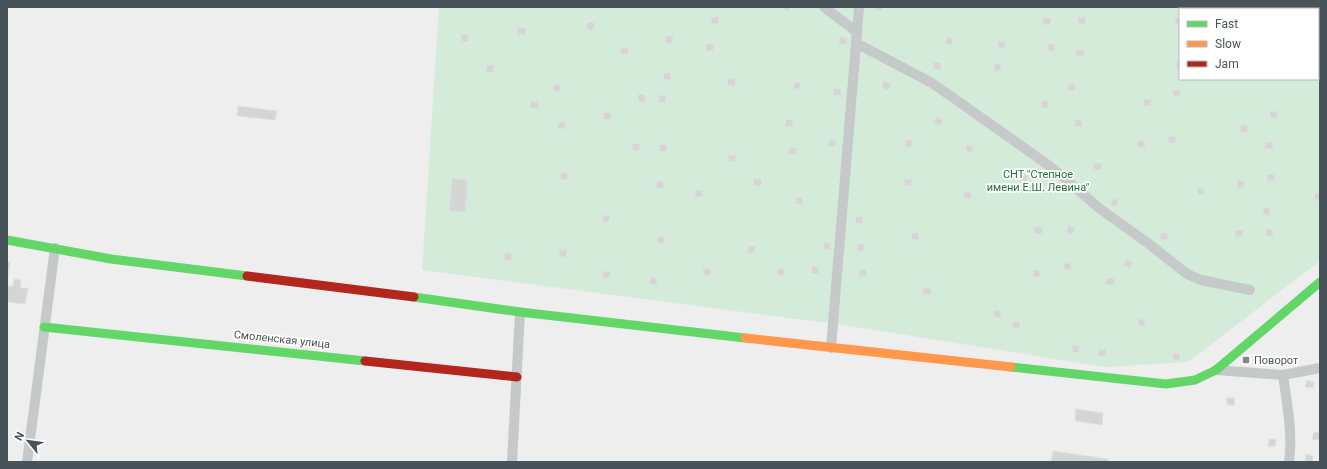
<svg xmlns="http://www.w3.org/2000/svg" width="1327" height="469" viewBox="0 0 1327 469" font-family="Roboto,sans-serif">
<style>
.green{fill:#d4ebd9;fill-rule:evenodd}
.building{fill:#d4d6d6;stroke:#e0e0e1}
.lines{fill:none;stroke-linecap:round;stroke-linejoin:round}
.street{stroke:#c6c9c9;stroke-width:10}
.fast{stroke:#63d668;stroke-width:9}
.slow{stroke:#ff974d;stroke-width:9}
.jam{stroke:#b3261e;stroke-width:9}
.poi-dot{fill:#81898c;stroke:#fff;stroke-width:1.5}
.labels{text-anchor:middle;stroke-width:3.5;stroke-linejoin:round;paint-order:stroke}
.park-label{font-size:11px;fill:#207239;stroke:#fff}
.street-label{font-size:11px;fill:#475358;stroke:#fff}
.poi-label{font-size:11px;fill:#475358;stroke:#fff;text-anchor:start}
</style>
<rect width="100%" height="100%" fill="#eee"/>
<!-- green -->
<path class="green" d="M439 7H1320V261L1188 362 1105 367 843 325 422 270ZM1180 9H1318V79H1180Z"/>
<!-- building -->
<g class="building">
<path d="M783 7H790V11L783 10Z"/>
<path d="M875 7H883L882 11 875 10Z"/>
<path d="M711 17H719L718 24H711Z"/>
<path d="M1078 17H1086L1085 24H1078Z"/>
<path d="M1175 17 1180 18V25L1175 24Z"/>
<path d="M1043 18H1051L1050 25H1043Z"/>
<path d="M587 22 595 23 594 30 586 29Z"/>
<path d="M518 27 526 28 525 35 518 34Z"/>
<path d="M461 34 469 35 468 42 461 41Z"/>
<path d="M666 36H673V43H665Z"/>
<path d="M839 37 847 38 846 45 839 44Z"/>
<path d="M946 37 953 38 952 45 945 44Z"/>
<rect x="998" y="41" width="7" height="7"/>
<path d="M706 44H714L713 51H706Z"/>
<rect x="1048" y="44" width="7" height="7"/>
<path d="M621 47H628V54H620Z"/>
<rect x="1076" y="50" width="8" height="7"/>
<path d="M934 62 941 63V70L933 69Z"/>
<rect x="1176" y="62" width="4" height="7"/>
<rect x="994" y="64" width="7" height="7"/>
<path d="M487 65H494V73L486 72Z"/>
<path d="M664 73H671V80H663Z"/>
<path d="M728 78 736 79 735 86 727 85Z"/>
<path d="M884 81 891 84 888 90 881 87Z"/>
<path d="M794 82H801L800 89H793Z"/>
<path d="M554 84 561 85 560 92 553 91Z"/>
<path d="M1068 84H1076L1075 91H1068Z"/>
<path d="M834 88 841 89V96L833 95Z"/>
<rect x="1173" y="90" width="7" height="7"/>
<path d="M638 94 646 95 645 102 638 101Z"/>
<path d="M659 95H666L665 103 658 102Z"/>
<path d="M1144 99H1151V106H1143Z"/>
<path d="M531 101 538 102V109L530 108Z"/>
<path d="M1041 101H1049L1048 108H1041Z"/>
<path d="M238 106 277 111 275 120 237 116Z"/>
<rect x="1270" y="111" width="7" height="7"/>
<path d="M604 112 611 113V120L603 119Z"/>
<path d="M937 116 943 120 941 126 934 123Z"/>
<path d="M786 119 793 120V127L785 126Z"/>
<path d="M1075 119 1082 120V127L1074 126Z"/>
<path d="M558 122H566L565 129H557Z"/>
<path d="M1240 125 1248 126 1247 133 1240 132Z"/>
<path d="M1169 136H1176V143H1168Z"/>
<path d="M829 140 836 141 835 147H828Z"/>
<rect x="905" y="140" width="7" height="7"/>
<path d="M1137 140 1145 141V148L1137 147Z"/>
<rect x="1265" y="142" width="8" height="7"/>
<path d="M632 143 640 144 639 151 632 150Z"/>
<path d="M660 144 667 145 666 152 659 151Z"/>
<path d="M967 144 974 147 971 153 965 150Z"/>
<path d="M789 147 797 148 796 155 788 154Z"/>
<path d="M729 155H736V162H728Z"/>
<path d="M1094 163H1102L1101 170H1094Z"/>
<path d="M561 172 568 173V180L560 179Z"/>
<path d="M1021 173 1028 176 1025 182 1018 179Z"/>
<rect x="1267" y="174" width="7" height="7"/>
<path d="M452 178 468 180 465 212 449 211Z"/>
<path d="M754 178 762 179 761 186 753 185Z"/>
<path d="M904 179H912L911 186H904Z"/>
<path d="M1237 180 1244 181V188L1237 187Z"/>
<path d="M657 181 664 182V189L656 188Z"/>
<rect x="1197" y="188" width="7" height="7"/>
<path d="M695 190H703L702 197H695Z"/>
<rect x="964" y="192" width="7" height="7"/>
<path d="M1315 193H1320V200H1314Z"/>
<path d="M796 197H803L802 204H795Z"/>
<rect x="1111" y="199" width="7" height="7"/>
<rect x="1263" y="208" width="7" height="7"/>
<path d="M603 215H610L609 222H602Z"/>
<path d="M856 216 863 217V224L855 223Z"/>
<path d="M1069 225 1075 228 1072 235 1066 232Z"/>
<rect x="1034" y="227" width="8" height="7"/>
<rect x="1266" y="229" width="7" height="7"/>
<rect x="1235" y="230" width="8" height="7"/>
<path d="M912 233H919V240H911Z"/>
<path d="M1161 233H1168V240H1160Z"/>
<path d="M658 236 665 237 664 244 657 243Z"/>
<path d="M824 242 831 243V250L823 249Z"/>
<rect x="857" y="244" width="7" height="7"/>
<path d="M748 246H755V253H747Z"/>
<path d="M559 250H567L566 257H559Z"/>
<path d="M504 253 512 254 511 261 504 260Z"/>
<path d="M1126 259 1133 262 1130 268 1123 265Z"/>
<path d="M7 262H10L7 283Z"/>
<rect x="1064" y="263" width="7" height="7"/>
<path d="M812 266 819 267V274L811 273Z"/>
<path d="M703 268 711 269 710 276 703 275Z"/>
<path d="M778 268 785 269 784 276 777 275Z"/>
<rect x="859" y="269" width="8" height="7"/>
<rect x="1033" y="270" width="7" height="7"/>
<path d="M603 271H611L610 278H603Z"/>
<path d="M650 277 657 278V285L649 284Z"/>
<rect x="1106" y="278" width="8" height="7"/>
<path d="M14 279 21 280 20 288H28L25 304 7 302V286H13Z"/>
<rect x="923" y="288" width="8" height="7"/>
<path d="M994 310 1001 311V318L994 317Z"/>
<rect x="1138" y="319" width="7" height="7"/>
<path d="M1013 321 1020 322V329H1012Z"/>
<path d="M1072 345 1079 346V353L1072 352Z"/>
<path d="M1099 349H1106V356H1098Z"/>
<rect x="1173" y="353" width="7" height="7"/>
<path d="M1307 380 1314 382 1313 388 1305 387Z"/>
<path d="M1227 398H1235L1234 405H1227Z"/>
<path d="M1076 409 1103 413 1102 425 1075 421Z"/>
<path d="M1314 432 1320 433V440L1312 439Z"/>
<path d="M1269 439H1276L1275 446H1268Z"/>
<path d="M1053 451 1108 459V462H1051Z"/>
<path d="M1306 454 1313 456 1312 462 1305 461Z"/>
</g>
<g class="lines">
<!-- street -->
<g class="street">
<path d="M824 7 857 32"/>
<path d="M856 43 932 83 955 99 1051 167 1099 208 1149 244 1187 274 1201 280 1250 290"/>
<path d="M831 348 859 7"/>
<path d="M1216 370 1283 375 1320 368"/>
<path d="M1283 375C1287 404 1293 433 1289 462"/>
<path d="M27 462 55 248"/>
<path d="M512 462 520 312"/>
</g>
<!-- fast -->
<g class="fast">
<path d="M7 240 111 259 247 276"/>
<path d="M414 297 520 312 745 338"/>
<path d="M44 327 365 361"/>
<path d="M1011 367 1166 384 1195 380 1216 370 1320 282"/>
</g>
<!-- slow -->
<path class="slow" d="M745 338 1011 367"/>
<!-- jam -->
<g class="jam">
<path d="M247 276 414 297"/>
<path d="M365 361 517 377"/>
</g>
</g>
<!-- markers -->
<rect class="poi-dot" x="1242" y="356" width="8" height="8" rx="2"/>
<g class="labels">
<!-- park labels -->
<g class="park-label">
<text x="1038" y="178">СНТ "Степное<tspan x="1038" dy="13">имени Е.Ш. Левина"</tspan></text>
</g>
<!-- street labels -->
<g class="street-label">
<text transform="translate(282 339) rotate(6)" y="4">Смоленская улица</text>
</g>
<!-- poi labels -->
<g class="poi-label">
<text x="1254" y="364">Поворот</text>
</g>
</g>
<!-- border -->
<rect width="1327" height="469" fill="none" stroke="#475358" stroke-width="16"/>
<!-- legend -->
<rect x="1179" y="8" width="140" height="72" fill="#ffffff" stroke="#b5babc"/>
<rect x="1187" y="21" width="20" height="6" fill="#63d668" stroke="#b5babc"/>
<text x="1215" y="28" font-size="12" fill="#475358">Fast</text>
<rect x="1187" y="41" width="20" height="6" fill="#ff974d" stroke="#b5babc"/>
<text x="1215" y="48" font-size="12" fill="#475358">Slow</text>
<rect x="1187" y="61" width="20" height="6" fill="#b3261e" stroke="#b5babc"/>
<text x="1215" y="68" font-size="12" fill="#475358">Jam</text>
<!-- north arrow -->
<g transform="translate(28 441) rotate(299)" stroke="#ffffff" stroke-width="3" paint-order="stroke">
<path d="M0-3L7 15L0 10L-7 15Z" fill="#475358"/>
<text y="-6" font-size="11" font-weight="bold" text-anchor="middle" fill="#475358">N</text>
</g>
</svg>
